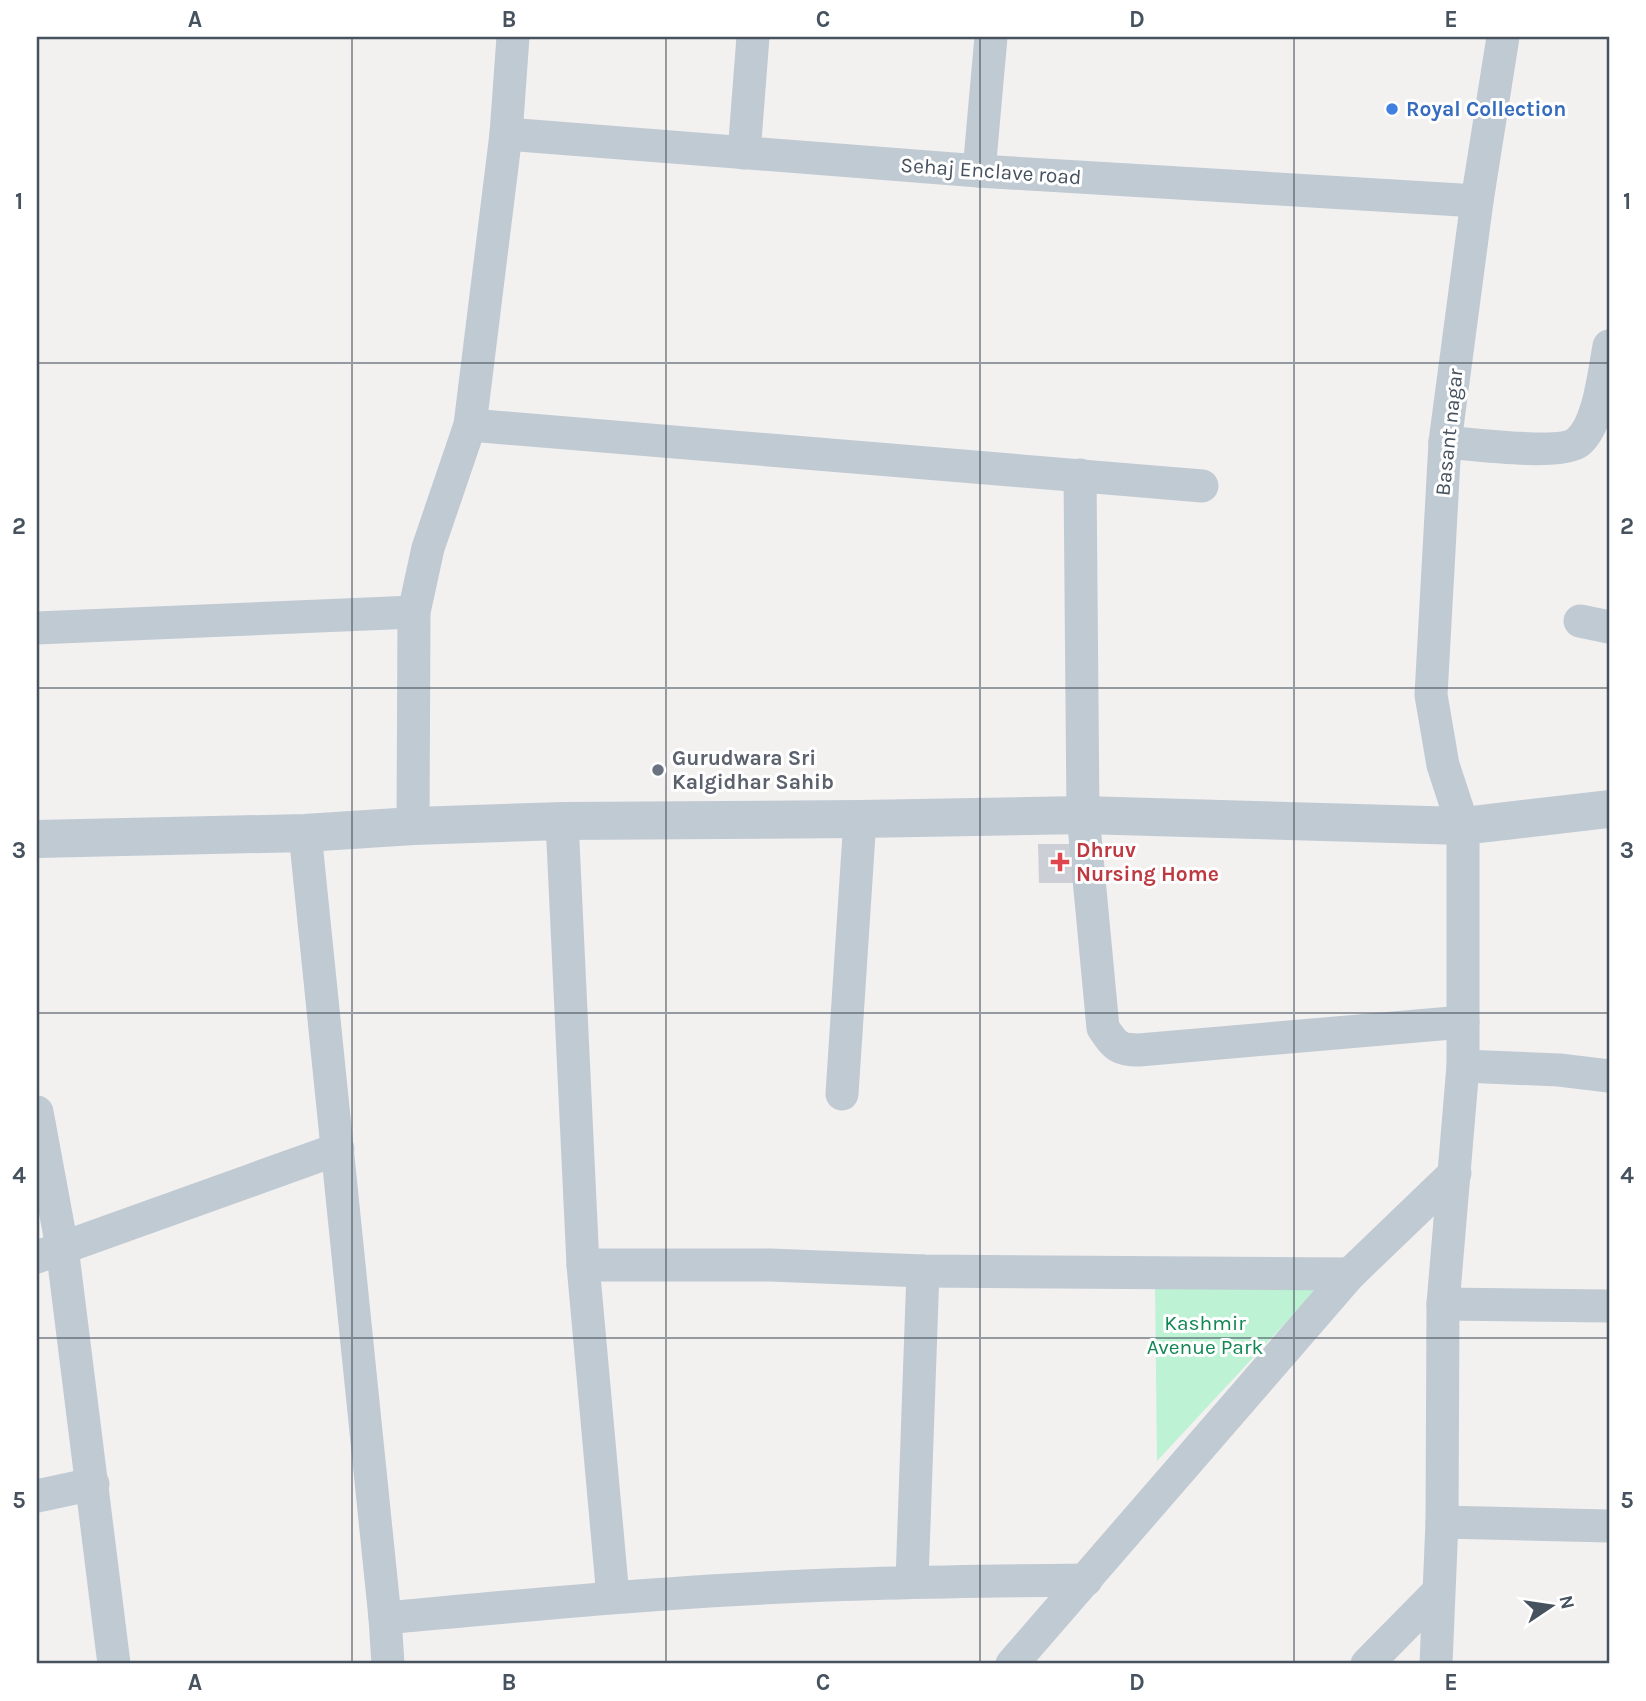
<svg xmlns="http://www.w3.org/2000/svg" width="1646" height="1701" viewBox="0 0 1646 1701" font-family="Karla,sans-serif">
<style>
.green{fill:#bdf2d4}
.building{fill:#cccfd5}
.lines{fill:none;stroke-linecap:round;stroke-linejoin:round}
.minor{stroke:#c0cad3;stroke-width:33}
.tertiary{stroke:#c0cad3;stroke-width:38}
.grid{fill:none;stroke:#47525f;stroke-width:2;stroke-opacity:0.55}
.shop-dot{fill:#3f7fe0;stroke:#fff;stroke-width:2.5}
.worship-dot{fill:#6b7280;stroke:#fff;stroke-width:2.5}
.health-dot{fill:#e0444e;stroke:#fff;stroke-width:2.5}
.labels{text-anchor:middle;stroke-width:6;stroke-linejoin:round;paint-order:stroke}
.shop-label{font-size:21px;font-weight:bold;fill:#366cbe;stroke:#fff;text-anchor:start}
.street-label{font-size:21px;fill:#47525f;stroke:#fff}
.worship-label{font-size:21px;font-weight:bold;fill:#5b616d;stroke:#fff;text-anchor:start}
.health-label{font-size:21px;font-weight:bold;fill:#be3a42;stroke:#fff;text-anchor:start}
.park-label{font-size:21px;fill:#118753;stroke:#fff}
.neatline{fill:none;stroke:#47525f;stroke-width:2.5}
.grid-label{font-size:23px;text-anchor:middle;font-weight:bold;fill:#47525f}
</style>
<rect width="100%" height="100%" fill="#f3f0f0"/>
<!-- green -->
<path class="green" d="M1155 1283 1316 1290 1157 1461Z"/>
<!-- building -->
<path class="building" d="M1038 844H1078L1079 883H1039Z"/>
<g class="lines">
<!-- minor -->
<g class="minor">
<path d="M506 134 979 171 1477 201"/>
<path d="M744 153 753 37"/>
<path d="M979 171 991 37"/>
<path d="M470 425 1202 486"/>
<path d="M1445 442C1471 444 1561 456 1578 442 1599 425 1604 372 1609 346"/>
<path d="M1080 475 1083 815 1103 1028C1115 1045 1117 1050 1139 1050L1463 1022"/>
<path d="M1580 621 1609 627"/>
<path d="M37 628 414 612"/>
<path d="M562 821 583 1265 613 1597"/>
<path d="M413 826 414 612 428 548 470 425 506 134 513 37"/>
<path d="M305 833 385 1618 388 1664"/>
<path d="M1463 1066 1559 1070 1609 1076"/>
<path d="M842 1094 860 819"/>
<path d="M37 1112 62 1247 114 1664"/>
<path d="M37 1257 338 1149"/>
<path d="M583 1265H770L923 1271 1350 1274"/>
<path d="M1443 1304 1609 1306"/>
<path d="M37 1496 93 1484"/>
<path d="M1442 1522 1609 1526"/>
<path d="M912 1581 923 1271"/>
<path d="M385 1618C518 1606 650 1593 783 1587 884 1582 985 1581 1086 1580"/>
<path d="M1012 1664 1350 1274 1455 1173"/>
<path d="M1367 1664 1437 1593"/>
<path d="M1436 1664 1442 1522 1443 1304 1463 1066V826L1443 765 1431 695 1445 442 1477 201 1503 37"/>
</g>
<!-- tertiary -->
<path class="tertiary" d="M37 839 305 833 413 826 562 821 860 819 1083 815 1463 826 1609 809"/>
</g>
<!-- grid -->
<path class="grid" d="M352 37V1664M666 37V1664M980 37V1664M1294 37V1664M37 363H1609M37 688H1609M37 1013H1609M37 1338H1609"/>
<!-- markers -->
<circle class="shop-dot" cx="1392" cy="109" r="7"/>
<circle class="worship-dot" cx="658" cy="770" r="7"/>
<path class="health-dot" d="M1056.5 851.5h7v7h7v7h-7v7h-7v-7h-7v-7h7z"/>
<g class="labels">
<!-- shop labels -->
<g class="shop-label">
<text x="1406" y="116">Royal Collection</text>
</g>
<!-- street labels -->
<g class="street-label">
<text transform="translate(991 171) rotate(4)" y="7">Sehaj Enclave road</text>
<text transform="translate(1449 432) rotate(-84)" y="7">Basant nagar</text>
</g>
<!-- worship labels -->
<g class="worship-label">
<text x="672" y="765">Gurudwara Sri<tspan x="672" dy="24">Kalgidhar Sahib</tspan></text>
</g>
<!-- health labels -->
<g class="health-label">
<text x="1076" y="857">Dhruv<tspan x="1076" dy="24">Nursing Home</tspan></text>
</g>
<!-- park labels -->
<g class="park-label">
<text x="1205" y="1330">Kashmir<tspan x="1205" dy="24">Avenue Park</tspan></text>
</g>
</g>
<!-- border -->
<rect width="1646" height="1701" fill="none" stroke="#ffffff" stroke-width="77"/>
<!-- north arrow -->
<g transform="translate(1551 1606) rotate(77)" stroke="#ffffff" stroke-width="5" paint-order="stroke">
<path d="M0-5L12 26L0 18L-12 26Z" fill="#47525f"/>
<text y="-10" font-size="19" font-weight="bold" text-anchor="middle" fill="#47525f">N</text>
</g>
<rect x="38" y="38" width="1570" height="1624" class="neatline"/>
<g class="grid-label">
<text x="195" y="27">A</text>
<text x="509" y="27">B</text>
<text x="823" y="27">C</text>
<text x="1137" y="27">D</text>
<text x="1451" y="27">E</text>
<text x="19" y="209">1</text>
<text x="1627" y="209">1</text>
<text x="19" y="534">2</text>
<text x="1627" y="534">2</text>
<text x="19" y="858">3</text>
<text x="1627" y="858">3</text>
<text x="19" y="1183">4</text>
<text x="1627" y="1183">4</text>
<text x="19" y="1508">5</text>
<text x="1627" y="1508">5</text>
<text x="195" y="1690">A</text>
<text x="509" y="1690">B</text>
<text x="823" y="1690">C</text>
<text x="1137" y="1690">D</text>
<text x="1451" y="1690">E</text>
</g>
</svg>
